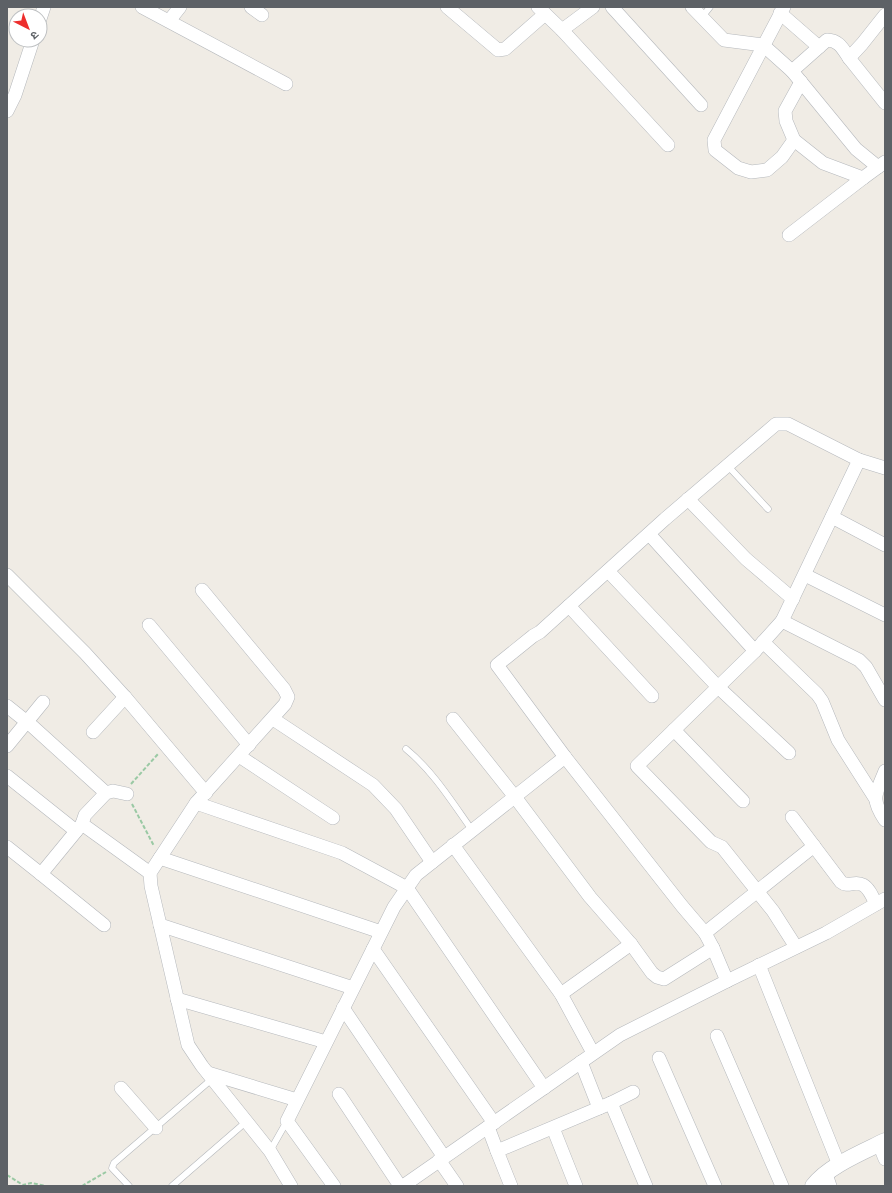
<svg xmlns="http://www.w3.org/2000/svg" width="892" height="1193" viewBox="0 0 892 1193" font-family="Helvetica,'Noto Sans Devanagari',sans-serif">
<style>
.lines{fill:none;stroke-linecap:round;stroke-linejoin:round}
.service-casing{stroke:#b5b8bc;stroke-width:7}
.minor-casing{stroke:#b5b8bc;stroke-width:14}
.tertiary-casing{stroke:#b5b8bc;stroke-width:17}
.path{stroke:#9ac9a4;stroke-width:2;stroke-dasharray:4 2;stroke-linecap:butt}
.service{stroke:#fff;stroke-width:6}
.minor{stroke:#fff;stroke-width:13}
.tertiary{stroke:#fff;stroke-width:16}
</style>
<rect width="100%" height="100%" fill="#f0ece5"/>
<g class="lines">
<defs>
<g id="service">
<path d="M702 17 710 7"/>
<path d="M727 465 768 509"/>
<path d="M406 749C433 771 452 802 472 830"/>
<path d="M270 1151 287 1121"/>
<path d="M129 1186 112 1168 114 1163 212 1079"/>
<path d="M172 1186 247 1121"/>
</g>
<g id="minor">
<path d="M142 7 286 84"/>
<path d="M251 7 262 15"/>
<path d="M447 7 498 50 505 49 545 14"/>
<path d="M538 7 562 30 668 145"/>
<path d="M612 7 701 105"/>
<path d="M692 7 724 40 763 45 792 71 856 149 878 167 885 162"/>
<path d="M784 7 714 140 715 150 738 168 751 172 767 170 782 157 794 140"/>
<path d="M780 13 819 47"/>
<path d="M40 19 44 7"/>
<path d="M169 21 180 7"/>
<path d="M562 30 593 7"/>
<path d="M849 58 885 103"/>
<path d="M792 71 827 40C839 40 843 49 849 58L862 44 885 15"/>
<path d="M801 82 785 111 786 121 794 140 823 163 863 178 878 167"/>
<path d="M7 111 15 95 33 40"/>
<path d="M789 235 863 178"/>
<path d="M859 460 885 468"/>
<path d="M688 499 746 559 793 599"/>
<path d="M832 517 885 545"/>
<path d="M649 534 755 651"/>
<path d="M608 571 718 687 789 753"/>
<path d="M7 575 85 653 125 697 206 793"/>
<path d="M805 575 885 615"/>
<path d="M202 590 284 689 288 697 285 704 196 803 342 853 407 888 544 1088"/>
<path d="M569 606 652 696"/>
<path d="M782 621 859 660 866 667 885 700"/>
<path d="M149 625 249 745"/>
<path d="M763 642 817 694 822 701 838 740 875 798"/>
<path d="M7 706 32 726 106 793"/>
<path d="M273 719 373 785 396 809 432 862"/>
<path d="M453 719 515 797 590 897 631 944 652 973 657 977 664 979 713 948"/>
<path d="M674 730 743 801"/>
<path d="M93 732 125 697"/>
<path d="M7 746 43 702"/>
<path d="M239 756 333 818"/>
<path d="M885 771C876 794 870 798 885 820"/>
<path d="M7 776 76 831"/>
<path d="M127 794 113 791 106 793 85 815 82 824 150 873"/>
<path d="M196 803 150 873 151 886 188 1045 202 1066 270 1151 291 1186"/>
<path d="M792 817 841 882C848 888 855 880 863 885 869 888 873 898 876 904"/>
<path d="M82 824 41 874 104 925"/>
<path d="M453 845 561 994 593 1053"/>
<path d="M7 847 41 874"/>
<path d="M160 858 381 932"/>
<path d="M160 925 353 988"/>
<path d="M705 933 814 846"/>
<path d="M373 949 494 1123"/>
<path d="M759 965 839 1165"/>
<path d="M727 981 826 933 885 899"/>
<path d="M561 994 631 944"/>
<path d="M177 999 326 1042"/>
<path d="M343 1008 444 1157"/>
<path d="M717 1036 782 1186"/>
<path d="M659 1058 715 1186"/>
<path d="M581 1062 599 1108"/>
<path d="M208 1073 297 1100"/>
<path d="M121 1088 156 1128"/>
<path d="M339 1094 400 1186"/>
<path d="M611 1103 646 1186"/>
<path d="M488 1127 497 1151 611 1103 633 1092"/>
<path d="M553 1128 576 1186"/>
<path d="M879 1144 885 1159"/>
<path d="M497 1151 511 1186"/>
<path d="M439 1160 457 1186"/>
<path d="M826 1174 830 1186"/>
<path d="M334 1186 287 1121 394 907 416 875 565 757"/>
<path d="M403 1186 620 1035 727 981 713 948 705 933 682 906 565 757 497 665 533 636 540 632 665 519 776 424H788L859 460 782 621 755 651 637 766 711 842 722 847 773 911 796 947"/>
</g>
<path id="tertiary" d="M813 1186C828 1166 863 1152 885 1141"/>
</defs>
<!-- service casing -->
<use href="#service" class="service-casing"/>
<!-- minor casing -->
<use href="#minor" class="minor-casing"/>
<!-- tertiary casing -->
<use href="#tertiary" class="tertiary-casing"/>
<!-- path -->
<g class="path">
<path d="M131 784 158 754"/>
<path d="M132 804 154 846"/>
<path d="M7 1175 23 1185 31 1183 46 1186"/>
<path d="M82 1186 106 1172"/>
</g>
<!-- service -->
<use href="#service" class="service"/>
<!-- minor -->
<use href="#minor" class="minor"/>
<!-- tertiary -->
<use href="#tertiary" class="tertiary"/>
</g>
<!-- border -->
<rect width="892" height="1193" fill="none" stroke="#5d6166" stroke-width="16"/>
<!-- north arrow -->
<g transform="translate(28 28) rotate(138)"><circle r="19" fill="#ffffff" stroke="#bec0c2"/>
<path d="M0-3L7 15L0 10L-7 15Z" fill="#ed2e2d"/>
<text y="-6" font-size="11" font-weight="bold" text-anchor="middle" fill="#5d6166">उ</text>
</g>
</svg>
